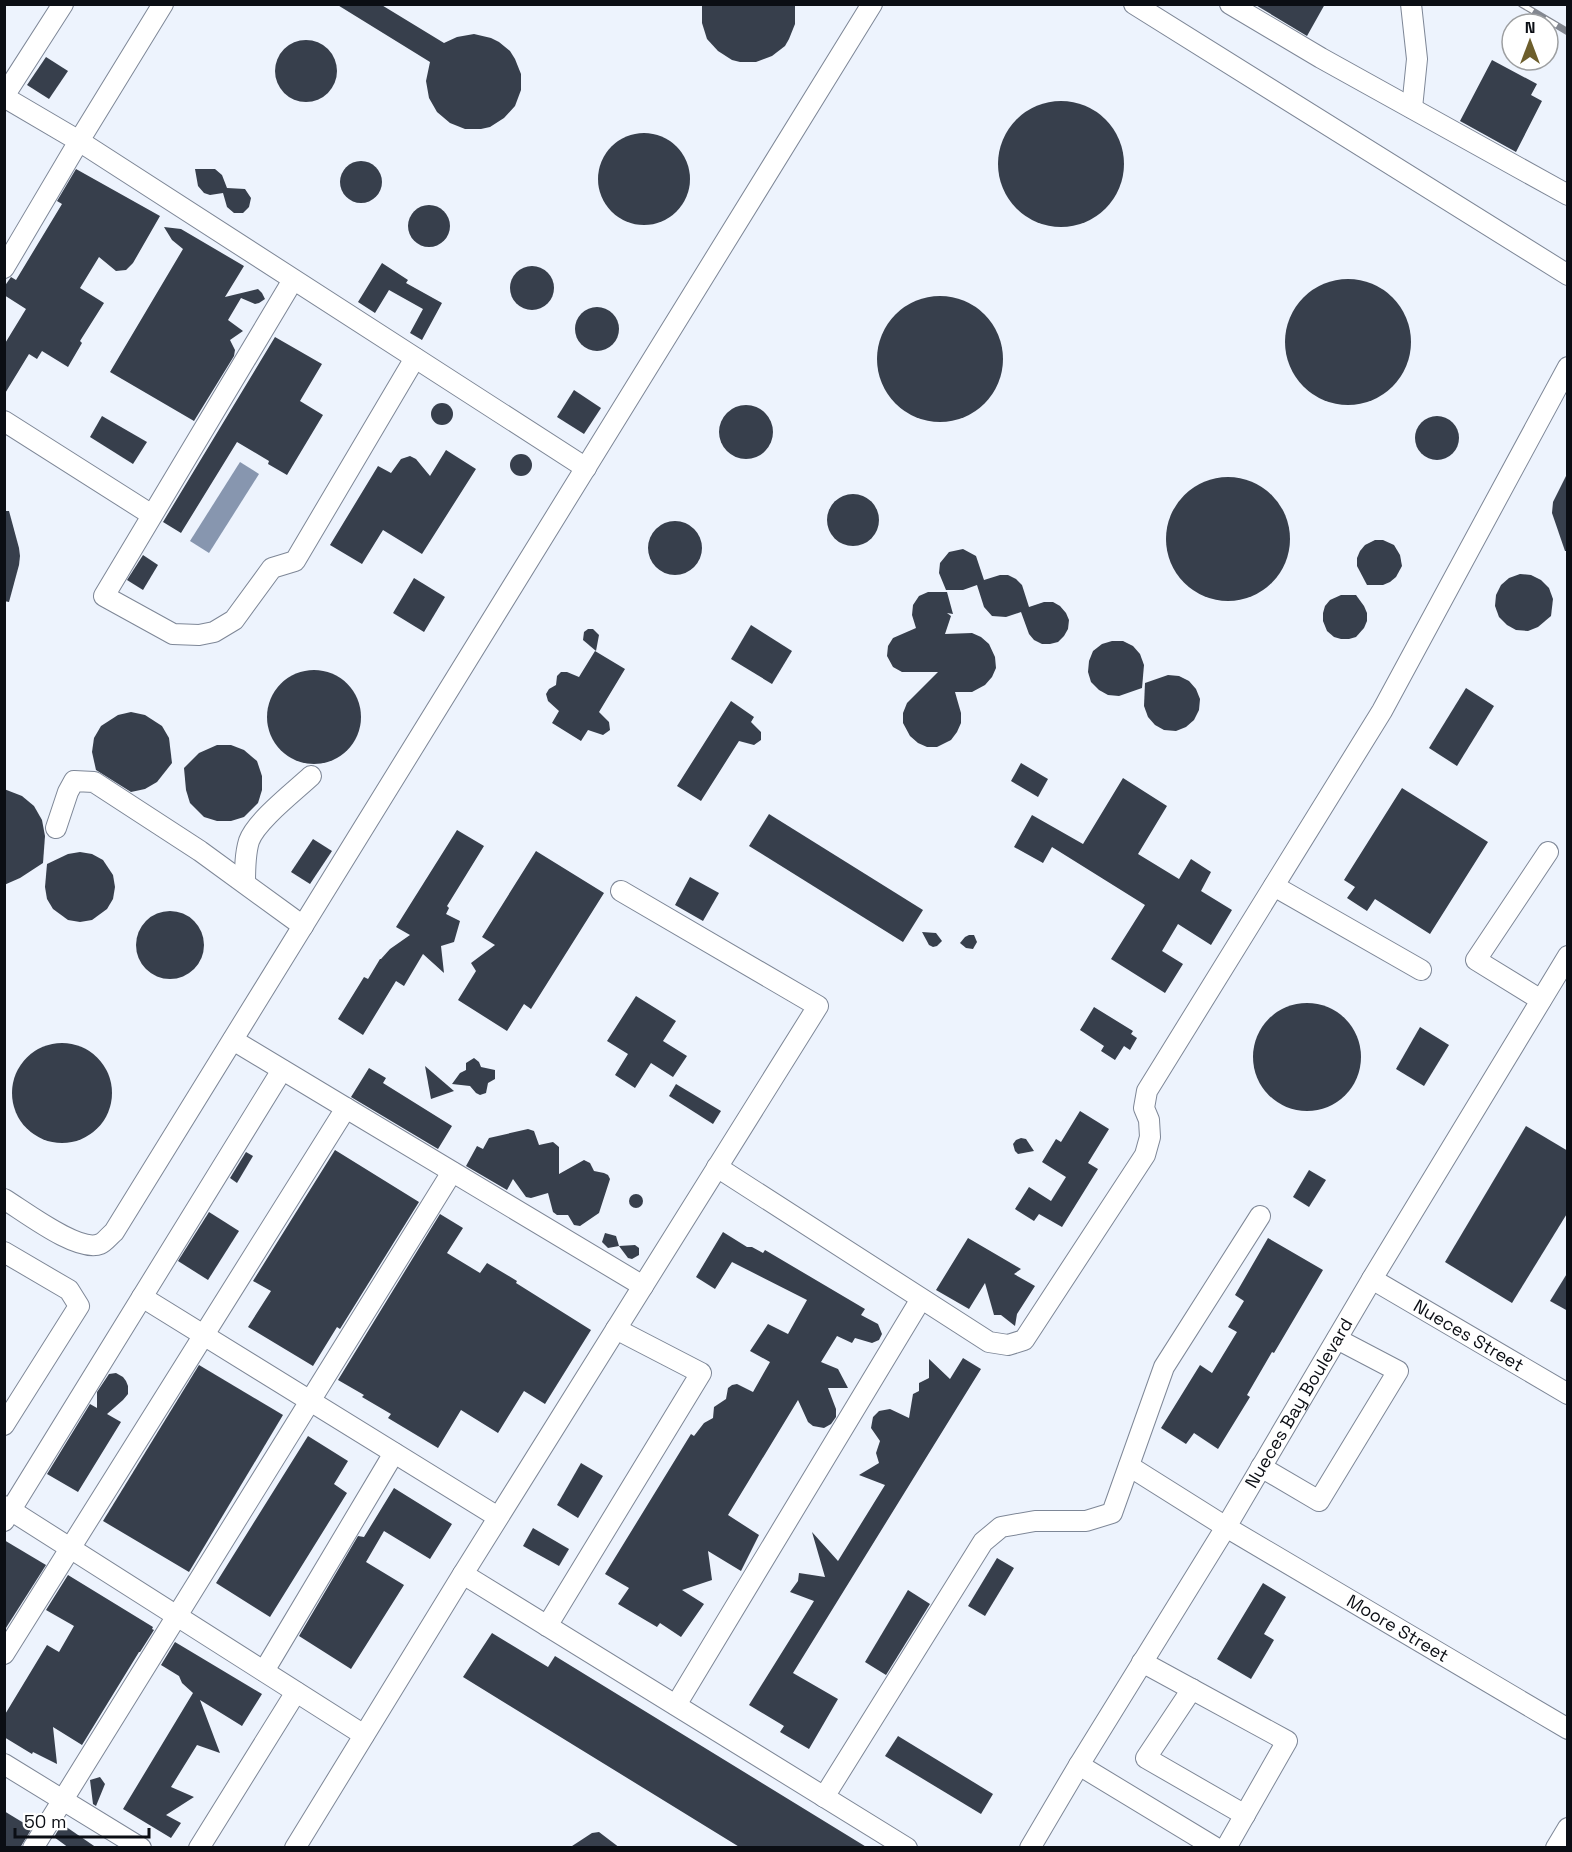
<svg xmlns="http://www.w3.org/2000/svg" width="1572" height="1852" viewBox="0 0 1572 1852" font-family="'Space Grotesk',sans-serif">
<style>
.water{fill:#8796af}
.building{fill:#373f4c}
.lines{fill:none;stroke-linecap:round;stroke-linejoin:round}
.minor-casing{stroke:#7e8797;stroke-width:22}
.minor{stroke:#fff;stroke-width:20}
.rail-casing{stroke:#838790;stroke-width:7}
.rail{stroke:#fff;stroke-width:4.5;stroke-dasharray:14;stroke-linecap:butt}
.labels{text-anchor:middle;stroke-width:6;stroke-linejoin:round;paint-order:stroke}
.street-label{font-size:18px;fill:#0b0e14;stroke:#fff}
</style>
<rect width="100%" height="100%" fill="#edf3fd"/>
<!-- water -->
<path class="water" d="M240 462 259 474 209 553 190 541Z"/>
<!-- building -->
<g class="building">
<path d="M336 4H380L444 43 457 37 474 34 491 38 499 42 510 51 515 59 521 74V90L515 106 504 118 490 127 481 129H465L450 123 437 112 429 98 426 81 430 62Z"/>
<path d="M702 4H795V24L789 39 785 46 772 56 756 62H740L732 60 718 51 707 39 702 23Z"/>
<path d="M1254 4H1325L1307 36Z"/>
<circle cx="306" cy="71" r="31"/>
<path d="M46 57 68 71 49 99 27 85Z"/>
<path d="M1492 60 1537 84 1531 95 1542 101 1516 152 1460 121Z"/>
<circle cx="1061" cy="164" r="63"/>
<circle cx="644" cy="179" r="46"/>
<circle cx="361" cy="182" r="21"/>
<path d="M76 169 160 216 133 263 126 270 116 271 99 257 80 288 104 303 80 341 82 343 68 367 42 351 37 359 29 354 4 395V345L26 309 4 295V287L11 277 16 280 62 204 57 201Z"/>
<path d="M195 169H215L222 175 227 188 245 189 251 198 249 207 243 213H234L227 207 223 193 210 195 204 193 198 186Z"/>
<circle cx="429" cy="226" r="21"/>
<path d="M164 227 181 229 244 266 225 297 258 289 262 293 265 299 259 303 255 304 241 298 228 320 243 331 230 340 235 350 234 356 194 421 110 372 183 249 172 240Z"/>
<path d="M382 263 408 280 406 283 442 303 422 340 410 333 423 309 389 290 375 313 358 302Z"/>
<circle cx="532" cy="288" r="22"/>
<circle cx="1348" cy="342" r="63"/>
<circle cx="940" cy="359" r="63"/>
<circle cx="597" cy="329" r="22"/>
<path d="M275 337 322 364 300 401 323 415 287 475 268 464 269 461 237 442 181 533 163 522Z"/>
<path d="M574 390 601 408 584 434 557 417Z"/>
<circle cx="442" cy="414" r="11"/>
<circle cx="746" cy="432" r="27"/>
<path d="M102 416 147 442 133 464 90 437Z"/>
<circle cx="1437" cy="438" r="22"/>
<path d="M446 450 476 469 422 554 383 530 362 564 330 545 378 466 391 473 401 459 410 456 416 459 430 476Z"/>
<circle cx="521" cy="465" r="11"/>
<path d="M1568 472V551H1565L1552 513 1553 502Z"/>
<circle cx="1228" cy="539" r="62"/>
<circle cx="853" cy="520" r="26"/>
<path d="M4 511H9L19 548 20 556 19 565 9 602 4 601Z"/>
<circle cx="675" cy="548" r="27"/>
<path d="M1375 540H1383L1394 545 1400 555 1402 566 1396 577 1390 582 1383 585H1367L1357 566V558L1360 551 1365 545Z"/>
<path d="M963 549 976 556 984 580 1000 575H1008L1016 579 1022 585 1029 607 1044 602H1053L1060 606 1066 613 1069 620 1068 629 1064 636 1058 642 1050 644H1042L1034 640 1029 634 1021 612 1006 617 992 616 984 607 977 585 963 590H946L939 573 940 563 949 552Z"/>
<path d="M143 555 158 565 143 590 127 580Z"/>
<path d="M1520 574 1531 575 1541 580 1549 588 1553 599 1551 616 1538 627 1528 631 1516 630 1507 625 1499 617 1495 606 1496 595 1501 585 1509 578Z"/>
<path d="M414 578 445 597 424 632 393 613Z"/>
<path d="M928 592H947L953 614 947 613 951 616 945 634 972 633 981 637 989 644 995 657 996 668 992 677 985 685 972 692H955L961 713V723L957 732 951 740 937 747H927L918 743 910 736 903 723V713L907 703 938 672H902L893 667 887 656 888 646 893 638 916 628 912 615 913 605 919 596Z"/>
<path d="M1341 595H1356L1364 606 1367 613V621L1364 628 1356 637 1349 639H1341L1334 637 1327 631 1323 621V613L1325 606 1330 600Z"/>
<path d="M751 625 792 651 772 684 731 659Z"/>
<path d="M588 629H593L599 635 596 651 583 640 584 632Z"/>
<path d="M1112 641H1123L1133 646 1140 654 1144 665 1142 688 1119 696 1108 695 1099 690 1091 682 1088 672 1089 661 1093 651 1102 644Z"/>
<path d="M595 651 625 669 599 712 609 722 610 730 603 735 588 730 581 741 552 723 559 711 548 701 546 694 549 689 556 685 557 676 561 672H567L579 677Z"/>
<circle cx="314" cy="717" r="47"/>
<path d="M1168 675 1179 676 1189 681 1196 689 1200 699 1199 710 1194 720 1186 727 1176 731 1164 730 1155 725 1148 717 1144 706 1145 683Z"/>
<path d="M1466 688 1494 706 1457 766 1429 748Z"/>
<path d="M731 701 754 717 751 722 761 732V740L754 745 739 741 701 801 677 786Z"/>
<path d="M131 712 145 715 162 726 169 738 172 763 157 782 145 789 131 792 96 770 92 752 94 738 101 726 118 715Z"/>
<path d="M217 745H231L244 750 257 761 262 776V790L258 803 244 817 231 821H217L204 817 190 803 186 790 184 768 199 753Z"/>
<path d="M1021 763 1048 779 1038 797 1011 781Z"/>
<path d="M1123 778 1167 806 1138 854 1179 879 1191 859 1211 872 1201 891 1232 910 1211 945 1178 924 1162 951 1183 964 1165 993 1111 959 1145 905 1052 847 1043 863 1014 847 1032 815 1083 844Z"/>
<path d="M1402 788 1488 842 1430 934 1375 899 1367 911 1347 898 1355 887 1344 880Z"/>
<path d="M4 789 22 796 34 806 42 820 45 836 43 863 20 878 4 885Z"/>
<path d="M769 814 923 910 903 942 749 846Z"/>
<path d="M457 830 484 846 447 906 449 908 446 914 460 921 454 942 441 946 444 973 423 954 404 986 396 981 363 1035 338 1019 364 977 368 979 380 959H381L390 949 410 935 396 927Z"/>
<path d="M313 839 332 851 310 884 291 872Z"/>
<path d="M536 851 604 893 531 1009 524 1004 507 1031 458 1000 476 971 471 963 495 945 482 937Z"/>
<path d="M80 852 92 854 103 860 113 875 115 887 113 899 107 909 92 920 80 922 68 920 53 909 47 899 45 887 47 864 68 854Z"/>
<path d="M690 877 719 893 703 921 675 905Z"/>
<circle cx="170" cy="945" r="34"/>
<path d="M922 932 936 933 942 941 937 946 933 947 929 945Z"/>
<path d="M969 935H974L977 942 973 949 966 948 960 943 965 937Z"/>
<path d="M636 996 676 1021 663 1041 687 1056 673 1077 651 1063 635 1088 615 1075 628 1054 607 1041Z"/>
<circle cx="1307" cy="1057" r="54"/>
<path d="M1094 1007 1133 1031 1131 1034 1137 1038 1130 1050 1124 1046 1115 1060 1101 1051 1104 1046 1080 1030Z"/>
<path d="M1420 1027 1449 1045 1424 1086 1396 1069Z"/>
<circle cx="62" cy="1093" r="50"/>
<path d="M474 1058 479 1062 481 1067 495 1070V1079L488 1083 486 1093 480 1095 476 1093 470 1086 452 1084 460 1073 466 1070V1063Z"/>
<path d="M425 1066 454 1091 431 1099Z"/>
<path d="M369 1068 386 1078 383 1083 452 1126 438 1149 351 1097Z"/>
<path d="M676 1084 721 1111 713 1124 669 1096Z"/>
<path d="M1080 1111 1109 1129 1088 1163 1098 1169 1062 1227 1039 1214 1034 1221 1015 1209 1029 1187 1051 1201 1066 1177 1042 1162 1056 1139 1061 1142Z"/>
<path d="M1526 1126 1568 1151V1212L1512 1303 1445 1262Z"/>
<path d="M528 1129 534 1131 539 1145 553 1142 559 1147V1174L584 1160 590 1163 594 1171 604 1173 608 1175 610 1179 599 1213 580 1226 574 1225 568 1215H557L553 1212 548 1193 531 1198 526 1197 513 1179 507 1190 466 1166 477 1146 483 1149 489 1138Z"/>
<path d="M1021 1138 1026 1139 1034 1151 1018 1154 1015 1151 1013 1144 1016 1140Z"/>
<path d="M335 1150 419 1202 340 1329 337 1327 313 1366 248 1327 271 1291 253 1281Z"/>
<path d="M246 1152 253 1156 237 1183 230 1178Z"/>
<path d="M1309 1170 1326 1180 1309 1207 1293 1197Z"/>
<circle cx="636" cy="1201" r="7"/>
<path d="M209 1212 239 1231 208 1280 178 1261Z"/>
<path d="M440 1214 463 1228 447 1253 480 1273 487 1263 517 1281 516 1283 591 1330 545 1404 524 1391 498 1433 461 1410 438 1448 388 1418 391 1414 362 1397 364 1395 338 1380Z"/>
<path d="M723 1232 747 1247H752L763 1253 765 1250 865 1309 861 1315 878 1324 882 1334 879 1340 872 1343 855 1338 852 1343 837 1336 821 1362 838 1369 848 1388H828L836 1409V1417L831 1424 824 1428 813 1426 808 1422 798 1400 728 1515 759 1535 741 1571 708 1551 712 1580 682 1590 704 1604 681 1637 660 1623 657 1627 618 1604 629 1588 605 1574 691 1434 694 1436 704 1423 713 1418 714 1407 726 1399 728 1388 732 1385 737 1384 753 1392 770 1362 750 1351 768 1324 788 1334 807 1300 732 1262 715 1289 696 1277Z"/>
<path d="M605 1233 616 1236 619 1246 608 1248 602 1242Z"/>
<path d="M968 1238 1021 1269 1014 1274 1035 1286 1017 1314 1015 1326 1001 1315H994L985 1283 969 1309 936 1290Z"/>
<path d="M1268 1238 1323 1270 1274 1353 1272 1352 1247 1395 1250 1397 1218 1449 1194 1433 1186 1444 1161 1428 1200 1365 1212 1373 1237 1332 1228 1327 1244 1301 1235 1295Z"/>
<path d="M635 1245 639 1248V1255L632 1259 628 1258 619 1246Z"/>
<path d="M1568 1272V1311L1550 1301Z"/>
<path d="M963 1358 981 1369 793 1673 838 1699 809 1749 780 1732 784 1726 749 1705 814 1601 790 1592 798 1581 799 1573 825 1577 812 1532 838 1561 885 1485 859 1475 879 1463 876 1453 880 1441 871 1428 873 1417 879 1411 890 1409 909 1418 913 1394 919 1391V1383L929 1378V1359L950 1379Z"/>
<path d="M199 1365 283 1415 189 1572 103 1521Z"/>
<path d="M116 1373 123 1377 126 1381 128 1386V1394L123 1400 107 1414 121 1422 78 1492 47 1474 90 1404 97 1408V1392L109 1374Z"/>
<path d="M308 1436 348 1461 334 1484 347 1493 270 1617 216 1583Z"/>
<path d="M581 1463 603 1476 578 1518 557 1505Z"/>
<path d="M394 1488 452 1524 430 1559 384 1531 366 1562 404 1585 351 1669 299 1636 358 1536 364 1537Z"/>
<path d="M533 1528 569 1549 559 1566 523 1546Z"/>
<path d="M4 1540 46 1565 4 1631Z"/>
<path d="M997 1558 1014 1568 985 1616 968 1606Z"/>
<path d="M68 1575 153 1627 152 1629 154 1630 140 1652H139L82 1745 53 1727 57 1764 33 1752 32 1754 4 1737V1716L47 1645 59 1652 74 1626 46 1610Z"/>
<path d="M1263 1583 1286 1597 1264 1634 1274 1640 1251 1679 1217 1659Z"/>
<path d="M908 1590 930 1604 886 1675 865 1662Z"/>
<path d="M492 1633 548 1667 555 1656 868 1848H741L463 1677Z"/>
<path d="M175 1642 262 1694 242 1726 200 1700 220 1753 197 1745 171 1787 194 1797 166 1815 181 1823 171 1838 123 1809 193 1693 182 1683 179 1676 161 1665Z"/>
<path d="M898 1736 993 1794 981 1814 885 1756Z"/>
<path d="M100 1777 105 1784 96 1806 93 1804 90 1780Z"/>
<path d="M4 1811 32 1828 20 1848H4Z"/>
<path d="M62 1824 97 1848H69L54 1837Z"/>
<path d="M599 1832 620 1848H569L592 1833Z"/>
</g>
<g class="lines">
<defs>
<g id="minor">
<path d="M163 4 79 141 586 468"/>
<path d="M1134 4 1568 275"/>
<path d="M1230 4 1321 58 1568 195"/>
<path d="M1411 4 1417 59 1412 108"/>
<path d="M4 96 63 4"/>
<path d="M4 97 79 141 4 268"/>
<path d="M293 280 104 596 173 634 199 635 214 632 234 620 272 568 295 561 415 358"/>
<path d="M4 421 152 515"/>
<path d="M56 828 68 792 74 781 94 782 200 851 303 926"/>
<path d="M245 883C245 869 245 854 249 841 256 821 295 791 311 776"/>
<path d="M1274 886 1421 970"/>
<path d="M621 891 818 1006 463 1574 907 1848"/>
<path d="M1541 1000 1476 960 1548 852"/>
<path d="M233 1040 346 1108"/>
<path d="M717 1167 989 1342 1008 1345 1024 1340 1145 1155 1150 1137 1149 1120 1144 1108 1147 1091 1382 711 1568 367"/>
<path d="M4 1199C24 1211 78 1253 100 1244 105 1242 110 1235 114 1232L872 4"/>
<path d="M4 1252 69 1290 79 1306 4 1425"/>
<path id="s1" d="M1372 1279 1568 1394"/>
<path d="M142 1297 498 1517"/>
<path id="s2" d="M1129 1466 1226 1527 1568 1729"/>
<path d="M1261 1467 1319 1501 1398 1371 1337 1339"/>
<path d="M4 1506 364 1735"/>
<path d="M4 1521 282 1070"/>
<path d="M547 1626 701 1373 616 1329"/>
<path d="M4 1654 346 1108 643 1286"/>
<path d="M1142 1662 1287 1741 1226 1848"/>
<path d="M264 1671 394 1453"/>
<path d="M1192 1689 1146 1758 1245 1815"/>
<path d="M676 1705 921 1299"/>
<path d="M4 1764 141 1848"/>
<path d="M1079 1765 1216 1848"/>
<path d="M824 1797 983 1542 1001 1527 1035 1521H1086L1112 1513 1164 1367 1260 1216"/>
<path d="M33 1848 452 1172"/>
<path d="M199 1848 296 1692"/>
<path d="M295 1848 463 1574"/>
<path id="s3" d="M1030 1848 1079 1765 1226 1527 1372 1279 1568 956"/>
<path d="M1556 1848 1568 1828"/>
</g>
</defs>
<!-- minor casing -->
<use href="#minor" class="minor-casing"/>
<!-- minor -->
<use href="#minor" class="minor"/>
<defs>
<path id="rail" d="M1521 4 1568 32"/>
</defs>
<!-- rail casing -->
<use href="#rail" class="rail-casing"/>
<!-- rail -->
<use href="#rail" class="rail"/>
</g>
<g class="labels">
<!-- street labels -->
<g class="street-label">
<text dy="6" stroke="none"><textPath href="#s1" startOffset="112">Nueces Street</textPath></text>
<text dy="6" stroke="none"><textPath href="#s3" startOffset="520">Nueces Bay Boulevard</textPath></text>
<text dy="6" stroke="none"><textPath href="#s2" startOffset="314">Moore Street</textPath></text>
</g>
</g>
<!-- border -->
<rect width="1572" height="1852" fill="none" stroke="#0b0e14" stroke-width="12"/>
<!-- north arrow -->
<g transform="translate(1530 42)"><circle r="28" fill="#ffffff" stroke="#9d9fa1" stroke-width="1.5"/>
<path d="M0-4.5L10 22L0 15L-10 22Z" fill="#6d5e2c"/>
<text y="-9" font-size="16" font-weight="bold" text-anchor="middle" fill="#0b0e14">N</text>
</g>
<!-- scale -->
<path d="M15 1828v9h134v-9" fill="none" stroke="#0b0e14" stroke-width="3"/>
<text x="24" y="1828" font-size="18" fill="#0b0e14" stroke="#ffffff" stroke-width="4.5" paint-order="stroke">50 m</text>
</svg>
